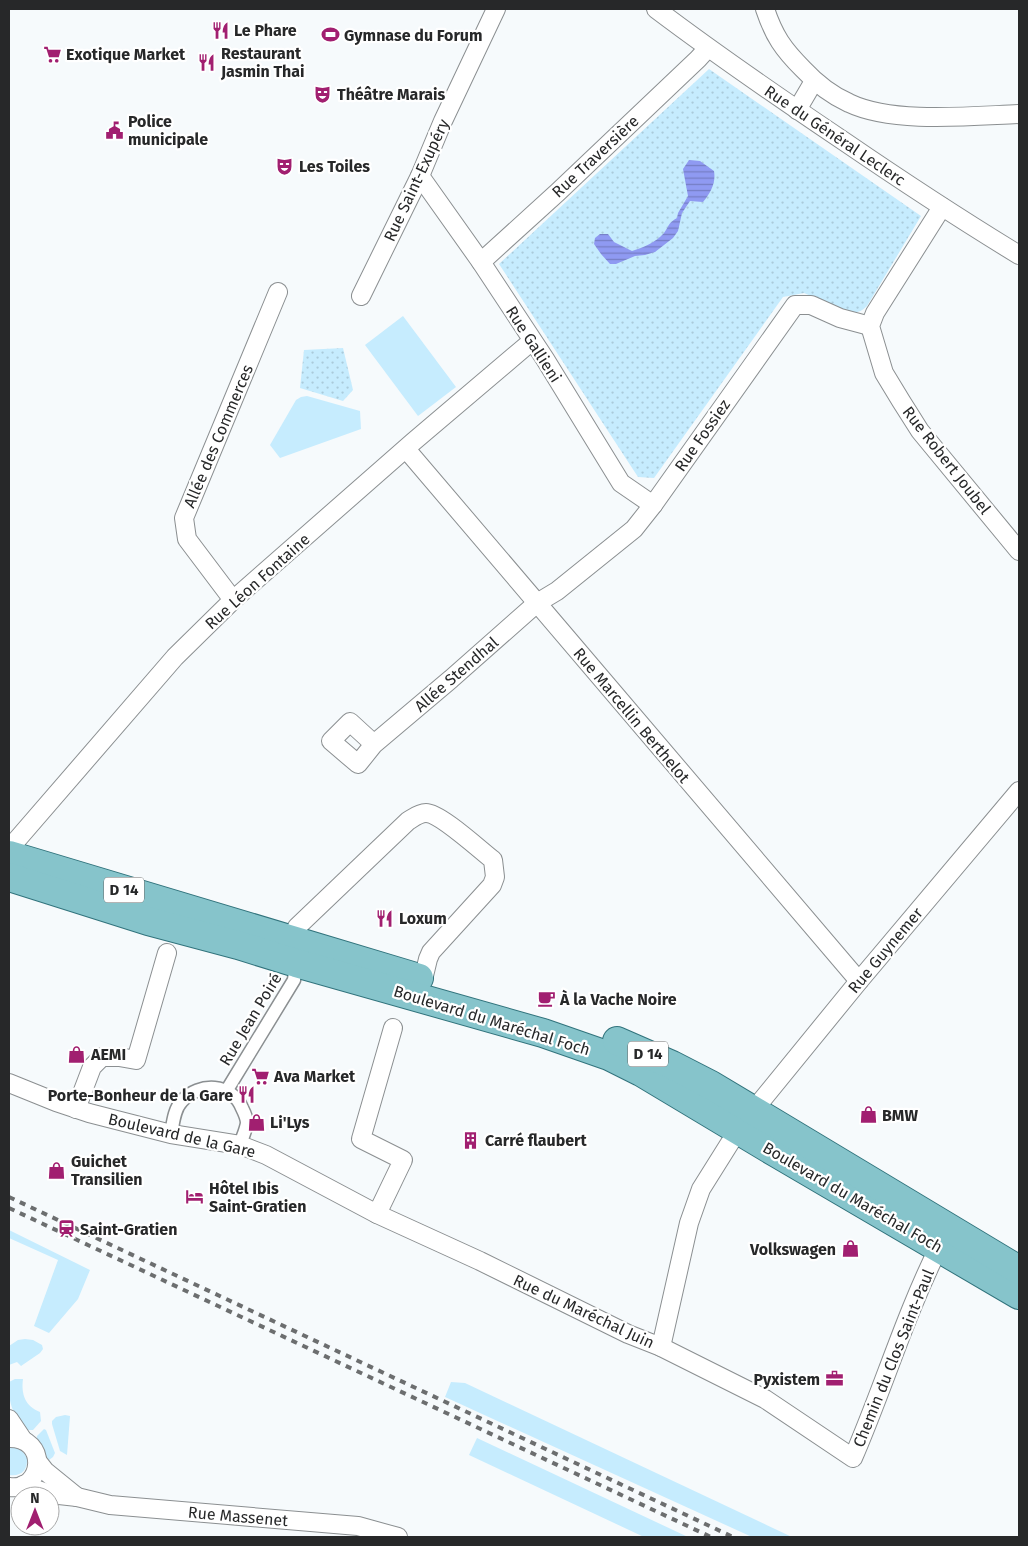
<svg xmlns="http://www.w3.org/2000/svg" width="1028" height="1546" viewBox="0 0 1028 1546" font-family="'Fira Sans',sans-serif">
<style>
.green{fill:#c6ecfe}
.park{fill:url(#park-dots)}
.water{fill:url(#water-rules)}
.lines{fill:none;stroke-linecap:round;stroke-linejoin:round}
.pedestrian-casing{stroke:#8b8f91;stroke-width:15}
.minor-casing{stroke:#8b8f91;stroke-width:20}
.primary-casing{stroke:#31737c;stroke-width:30}
.pedestrian{stroke:#fff;stroke-width:12}
.minor{stroke:#fff;stroke-width:18}
.primary{stroke:#86c4cb;stroke-width:28}
.rail{stroke:#6c6e6f;stroke-width:4;stroke-dasharray:6 6;stroke-linecap:butt}
.labels{text-anchor:middle;stroke-width:4.5;stroke-linejoin:round;paint-order:stroke}
.shield{fill:#fff;stroke:#686869;stroke-width:1}
.shield-label{font-size:15px;font-weight:bold;fill:#272829}
.poi-label{font-size:16px;font-weight:bold;fill:#272829;stroke:#fff;text-anchor:start}
.street-label{font-size:16px;fill:#272829;stroke:#fff}
</style>
<defs>
<pattern id="park-dots" width="8" height="8" patternUnits="userSpaceOnUse" patternTransform="scale(1.25)"><rect width="8" height="8" fill="#c6ecfe"/><path d="M2 2h.1M6 6h.1" fill="none" stroke="#aacada" stroke-width="1.8" stroke-linecap="round"/></pattern>
<pattern id="water-rules" width="6" height="5" patternUnits="userSpaceOnUse" patternTransform="scale(1.25)"><rect width="6" height="5" fill="#8f9af2"/><path d="M0 2.5h6" fill="none" stroke="#757ec4"/></pattern>
</defs>
<rect width="100%" height="100%" fill="#f6fafc"/>
<!-- green -->
<g class="green">
<path d="M403 316 456 387 418 416 365 345Z"/>
<path d="M307 396 360 411 361 429 280 458 270 445 296 400 301 397Z"/>
<path d="M9 1230 90 1270 78 1299 49 1333 34 1326 58 1260 9 1238Z"/>
<path d="M25 1339 33 1340 42 1345 43 1349 40 1353 21 1366 17 1362 9 1365V1346L18 1340Z"/>
<path d="M15 1379H23C21 1394 25 1406 40 1412L41 1421 33 1430H26C12 1410 9 1408 9 1382Z"/>
<path d="M451 1382 465 1383 792 1537H752L445 1397Z"/>
<path d="M65 1415 70 1416 67 1455 60 1451 52 1424V1421L56 1417Z"/>
<path d="M44 1429 46 1430 55 1453 53 1457 49 1460 36 1443 37 1436Z"/>
<path d="M477 1438 688 1537H689H644L469 1455Z"/>
<path d="M9 1448C18 1447 23 1450 27 1458 28 1470 21 1477 9 1475Z"/>
</g>
<!-- park -->
<g class="park">
<path d="M709 69 921 216 867 306C861 312 857 313 849 312L804 293 783 297 654 478 638 477 499 264Z"/>
<path d="M343 348 353 390 343 401 300 388 304 350Z"/>
</g>
<!-- water -->
<path class="water" d="M689 160 700 161 714 171C716 183 711 192 703 202L690 201 682 213 678 231 673 238 655 252 645 255 635 256 616 264H610L601 254 594 244 595 238 600 234H608L614 242 632 251C644 247 655 243 664 233 669 226 668 223 677 218L678 213 688 196 683 169Z"/>
<g class="lines">
<defs>
<g id="pedestrian">
<path d="M227 1090 294 980 296 963"/>
<path d="M171 1134C173 1123 174 1109 182 1101 199 1082 232 1083 242 1108 244 1112 247 1118 247 1123 246 1130 242 1138 240 1145"/>
</g>
<g id="minor">
<path d="M656 9C717 55 781 99 845 142 902 181 960 219 1019 255"/>
<path d="M765 9C774 36 783 49 803 69 816 83 831 95 849 103 893 124 970 116 1019 114"/>
<path d="M797 110 814 81"/>
<path d="M420 176 481 262 545 359 621 483 653 505"/>
<path d="M942 207 875 313 870 326 884 373 901 401 920 431 1019 551"/>
<path d="M481 262 558 192 698 59 708 48"/>
<path d="M361 296 420 176 443 121 496 9"/>
<path d="M406 449 859 981"/>
<path d="M233 600 187 539 184 518 278 292"/>
<path d="M374 744 350 722 331 741 358 764 374 744 451 679 537 603 557 591 634 529 653 505 795 305H811L840 318 870 326"/>
<path d="M9 849 175 657 233 600 413 442 532 341"/>
<path d="M292 940 297 927 408 821C413 818 419 813 426 813 440 813 480 850 493 860L495 877 492 885 431 952 428 959 423 980"/>
<path d="M9 1083 56 1102 89 1113 171 1134 240 1145 266 1155 377 1214 480 1261 628 1334 661 1347 689 1223 701 1189 738 1130"/>
<path d="M76 1109 92 1067 102 1057H119L136 1060 167 953"/>
<path d="M753 1111 859 981 1019 791"/>
<path d="M377 1214 403 1160 361 1139 393 1028"/>
<path d="M661 1347 765 1399 853 1458C883 1389 905 1315 939 1247"/>
<path d="M9 1419 23 1440"/>
<path d="M9 1438C49 1437 44 1492 9 1487"/>
<path d="M38 1462 45 1471 77 1497"/>
<path d="M23 1485 50 1494 77 1497 110 1505 358 1526 398 1537"/>
</g>
<g id="primary">
<path d="M9 855 419 978"/>
<path d="M9 877 148 921 238 945 296 963 543 1033 609 1056 641 1072 778 1154 1019 1295"/>
<path d="M617 1041 672 1065 711 1085 1019 1270"/>
</g>
</defs>
<!-- pedestrian casing -->
<use href="#pedestrian" class="pedestrian-casing"/>
<!-- minor casing -->
<use href="#minor" class="minor-casing"/>
<!-- primary casing -->
<use href="#primary" class="primary-casing"/>
<!-- pedestrian -->
<use href="#pedestrian" class="pedestrian"/>
<!-- minor -->
<use href="#minor" class="minor"/>
<!-- primary -->
<use href="#primary" class="primary"/>
<!-- rail -->
<g class="rail">
<path d="M9 1197 733 1537"/>
<path d="M9 1208 711 1537"/>
</g>
</g>
<!-- icons -->
<defs>
<symbol id="restaurant-bare" viewBox="-9 -9 18 18"><path d="M-5-6h1v4h1v-4h1v4h1v-4h1v5L-1.5 .5V6h-2V.5L-5-1ZM5-6V6H3V1.5H1.5Q1.5-4 5-6Z" fill="#a11f70" stroke="#fff" stroke-width="2.5" paint-order="stroke"/></symbol>
<symbol id="stadium-bare" viewBox="-9 -9 18 18"><path d="M0-5a6.5 5 0 1 0 0 10a6.5 5 0 1 0 0-10ZM-3.5-1.8h7v3.6h-7Z" fill="#a11f70" stroke="#fff" stroke-width="2.5" paint-order="stroke"/></symbol>
<symbol id="supermarket-bare" viewBox="-9 -9 18 18"><path d="M-6-5.5h2.5l.6 2H6L4.5 2H-2.5L-4.4-4H-6ZM-1.5 3.2a1.3 1.3 0 1 0 .1 0ZM3 3.2a1.3 1.3 0 1 0 .1 0Z" fill="#a11f70" stroke="#fff" stroke-width="2.5" paint-order="stroke"/></symbol>
<symbol id="theatre-bare" viewBox="-9 -9 18 18"><path d="M-5-5.5Q0-4 5-5.5V0Q5 5 0 6Q-5 5-5 0ZM-3.3-2.5H-1v1.5H-3.3ZM1-2.5H3.3v1.5H1ZM-2.8 1Q0 5.5 2.8 1Z" fill="#a11f70" stroke="#fff" stroke-width="2.5" paint-order="stroke"/></symbol>
<symbol id="civic-bare" viewBox="-9 -9 18 18"><path d="M-.6-6.5H3V-4.5H.6V-3L4-1V1h2V6H-6V1h2V-1L-.6-3ZM-1.2 2.5V6h2.4V2.5Z" fill="#a11f70" stroke="#fff" stroke-width="2.5" paint-order="stroke"/></symbol>
<symbol id="cafe-bare" viewBox="-9 -9 18 18"><path d="M-5.5-4.5H6V0H3Q3 3.5 0 3.5H-2.5Q-5.5 3.5-5.5 0ZM3-3.2v2h1.7v-2ZM-6 4.5H4V6H-6Z" fill="#a11f70" stroke="#fff" stroke-width="2.5" paint-order="stroke"/></symbol>
<symbol id="shop-bare" viewBox="-9 -9 18 18"><path d="M-5-2.5h2.3a2.7 3.5 0 0 1 5.4 0H5L5.5 6h-11ZM-1.5-2.5h3a1.5 2.3 0 0 0-3 0Z" fill="#a11f70" stroke="#fff" stroke-width="2.5" paint-order="stroke"/></symbol>
<symbol id="building-bare" viewBox="-9 -9 18 18"><path d="M-4-6H4V6H1V3H-1V6H-4ZM-2.5-4.3h1.7v1.8h-1.7ZM.8-4.3h1.7v1.8H.8ZM-2.5-1h1.7V.8h-1.7ZM.8-1h1.7V.8H.8Z" fill="#a11f70" stroke="#fff" stroke-width="2.5" paint-order="stroke"/></symbol>
<symbol id="hotel-bare" viewBox="-9 -9 18 18"><path d="M-6-4.5h1.5V1H6V5H4.5V3h-9V5H-6ZM-4 0a1.8 1.8 0 1 1 3.6 0ZM.5 0V-2.5h3Q6-2.5 6 0Z" fill="#a11f70" stroke="#fff" stroke-width="2.5" paint-order="stroke"/></symbol>
<symbol id="station-bare" viewBox="-9 -9 18 18"><path d="M-3-6H3Q5-6 5-4V2Q5 4 3 4L4.5 6H3L1.5 4h-3L-3 6H-4.5L-3 4Q-5 4-5 2V-4Q-5-6-3-6ZM-3.5-4v3h7v-3ZM-3.5 1v1.5H-2V1ZM2 1v1.5H3.5V1Z" fill="#a11f70" stroke="#fff" stroke-width="2.5" paint-order="stroke"/></symbol>
<symbol id="office-bare" viewBox="-9 -9 18 18"><path d="M-6-3h4V-5.5h4V-3h4V5H-6ZM-1-4.5V-3h2v-1.5ZM-6 0V1H6V0Z" fill="#a11f70" stroke="#fff" stroke-width="2.5" paint-order="stroke"/></symbol>
</defs>
<g fill-rule="evenodd">
<use href="#restaurant-bare" x="208" y="18" width="25" height="25"/>
<use href="#stadium-bare" x="318" y="22" width="25" height="25"/>
<use href="#supermarket-bare" x="40" y="42" width="25" height="25"/>
<use href="#restaurant-bare" x="194" y="50" width="25" height="25"/>
<use href="#theatre-bare" x="310" y="82" width="25" height="25"/>
<use href="#civic-bare" x="102" y="118" width="25" height="25"/>
<use href="#theatre-bare" x="272" y="154" width="25" height="25"/>
<use href="#restaurant-bare" x="372" y="906" width="25" height="25"/>
<use href="#cafe-bare" x="534" y="986" width="25" height="25"/>
<use href="#shop-bare" x="64" y="1042" width="25" height="25"/>
<use href="#supermarket-bare" x="248" y="1064" width="25" height="25"/>
<use href="#restaurant-bare" x="234" y="1082" width="25" height="25"/>
<use href="#shop-bare" x="856" y="1102" width="25" height="25"/>
<use href="#shop-bare" x="244" y="1110" width="25" height="25"/>
<use href="#building-bare" x="458" y="1128" width="25" height="25"/>
<use href="#shop-bare" x="44" y="1158" width="25" height="25"/>
<use href="#hotel-bare" x="182" y="1184" width="25" height="25"/>
<use href="#station-bare" x="54" y="1216" width="25" height="25"/>
<use href="#shop-bare" x="838" y="1236" width="25" height="25"/>
<use href="#office-bare" x="822" y="1366" width="25" height="25"/>
</g>
<g class="labels">
<!-- shield labels -->
<g class="shield">
<rect x="104" y="877.5" width="40" height="25" rx="4"/>
<rect x="628" y="1041.5" width="40" height="25" rx="4"/>
</g>
<g class="shield-label">
<text x="124" y="895">D 14</text>
<text x="648" y="1059">D 14</text>
</g>
<!-- poi labels -->
<g class="poi-label">
<text x="234" y="36">Le Phare</text>
<text x="344" y="41">Gymnase du Forum</text>
<text x="221" y="59">Restaurant<tspan x="221" dy="18">Jasmin Thai</tspan></text>
<text x="66" y="60">Exotique Market</text>
<text x="337" y="100">Théâtre Marais</text>
<text x="128" y="127">Police<tspan x="128" dy="18">municipale</tspan></text>
<text x="299" y="172">Les Toiles</text>
<text x="399" y="924">Loxum</text>
<text x="560" y="1005">À la Vache Noire</text>
<text x="91" y="1060">AEMI</text>
<text x="274" y="1082">Ava Market</text>
<text x="233" y="1101" text-anchor="end">Porte-Bonheur de la Gare</text>
<text x="882" y="1121">BMW</text>
<text x="270" y="1128">Li'Lys</text>
<text x="485" y="1146">Carré flaubert</text>
<text x="71" y="1167">Guichet<tspan x="71" dy="18">Transilien</tspan></text>
<text x="209" y="1194">Hôtel Ibis<tspan x="209" dy="18">Saint-Gratien</tspan></text>
<text x="80" y="1235">Saint-Gratien</text>
<text x="836" y="1255" text-anchor="end">Volkswagen</text>
<text x="820" y="1385" text-anchor="end">Pyxistem</text>
</g>
<!-- street labels -->
<g class="street-label">
<text transform="translate(835 135) rotate(34)" y="6">Rue du Général Leclerc</text>
<text transform="translate(595 156) rotate(-43)" y="6">Rue Traversière</text>
<text transform="translate(416 180) rotate(-65)" y="6">Rue Saint-Exupéry</text>
<text transform="translate(534 344) rotate(57)" y="6">Rue Gallieni</text>
<text transform="translate(702 435) rotate(-55)" y="6">Rue Fossiez</text>
<text transform="translate(218 436) rotate(-67)" y="6">Allée des Commerces</text>
<text transform="translate(947 460) rotate(52)" y="6">Rue Robert Joubel</text>
<text transform="translate(257 581) rotate(-42)" y="6">Rue Léon Fontaine</text>
<text transform="translate(456 674) rotate(-41)" y="6">Allée Stendhal</text>
<text transform="translate(632 715) rotate(50)" y="6">Rue Marcellin Berthelot</text>
<text transform="translate(885 950) rotate(-50)" y="6">Rue Guynemer</text>
<text transform="translate(250 1019) rotate(-59)" y="6">Rue Jean Poiré</text>
<text transform="translate(492 1020) rotate(17)" y="6">Boulevard du Maréchal Foch</text>
<text transform="translate(182 1135) rotate(13)" y="6">Boulevard de la Gare</text>
<text transform="translate(853 1197) rotate(30)" y="6">Boulevard du Maréchal Foch</text>
<text transform="translate(584 1311) rotate(25)" y="6">Rue du Maréchal Juin</text>
<text transform="translate(893 1358) rotate(-68)" y="6">Chemin du Clos Saint-Paul</text>
<text transform="translate(238 1516) rotate(5)" y="6">Rue Massenet</text>
</g>
</g>
<!-- border -->
<rect width="1028" height="1546" fill="none" stroke="#272829" stroke-width="20"/>
<!-- north arrow -->
<g transform="translate(35 1511)"><circle r="24" fill="#ffffff" stroke="#a9a9a9"/>
<path d="M0-4L9 19L0 12L-9 19Z" fill="#a11f70"/>
<text y="-8" font-size="14" font-weight="bold" text-anchor="middle" fill="#272829">N</text>
</g>
</svg>
